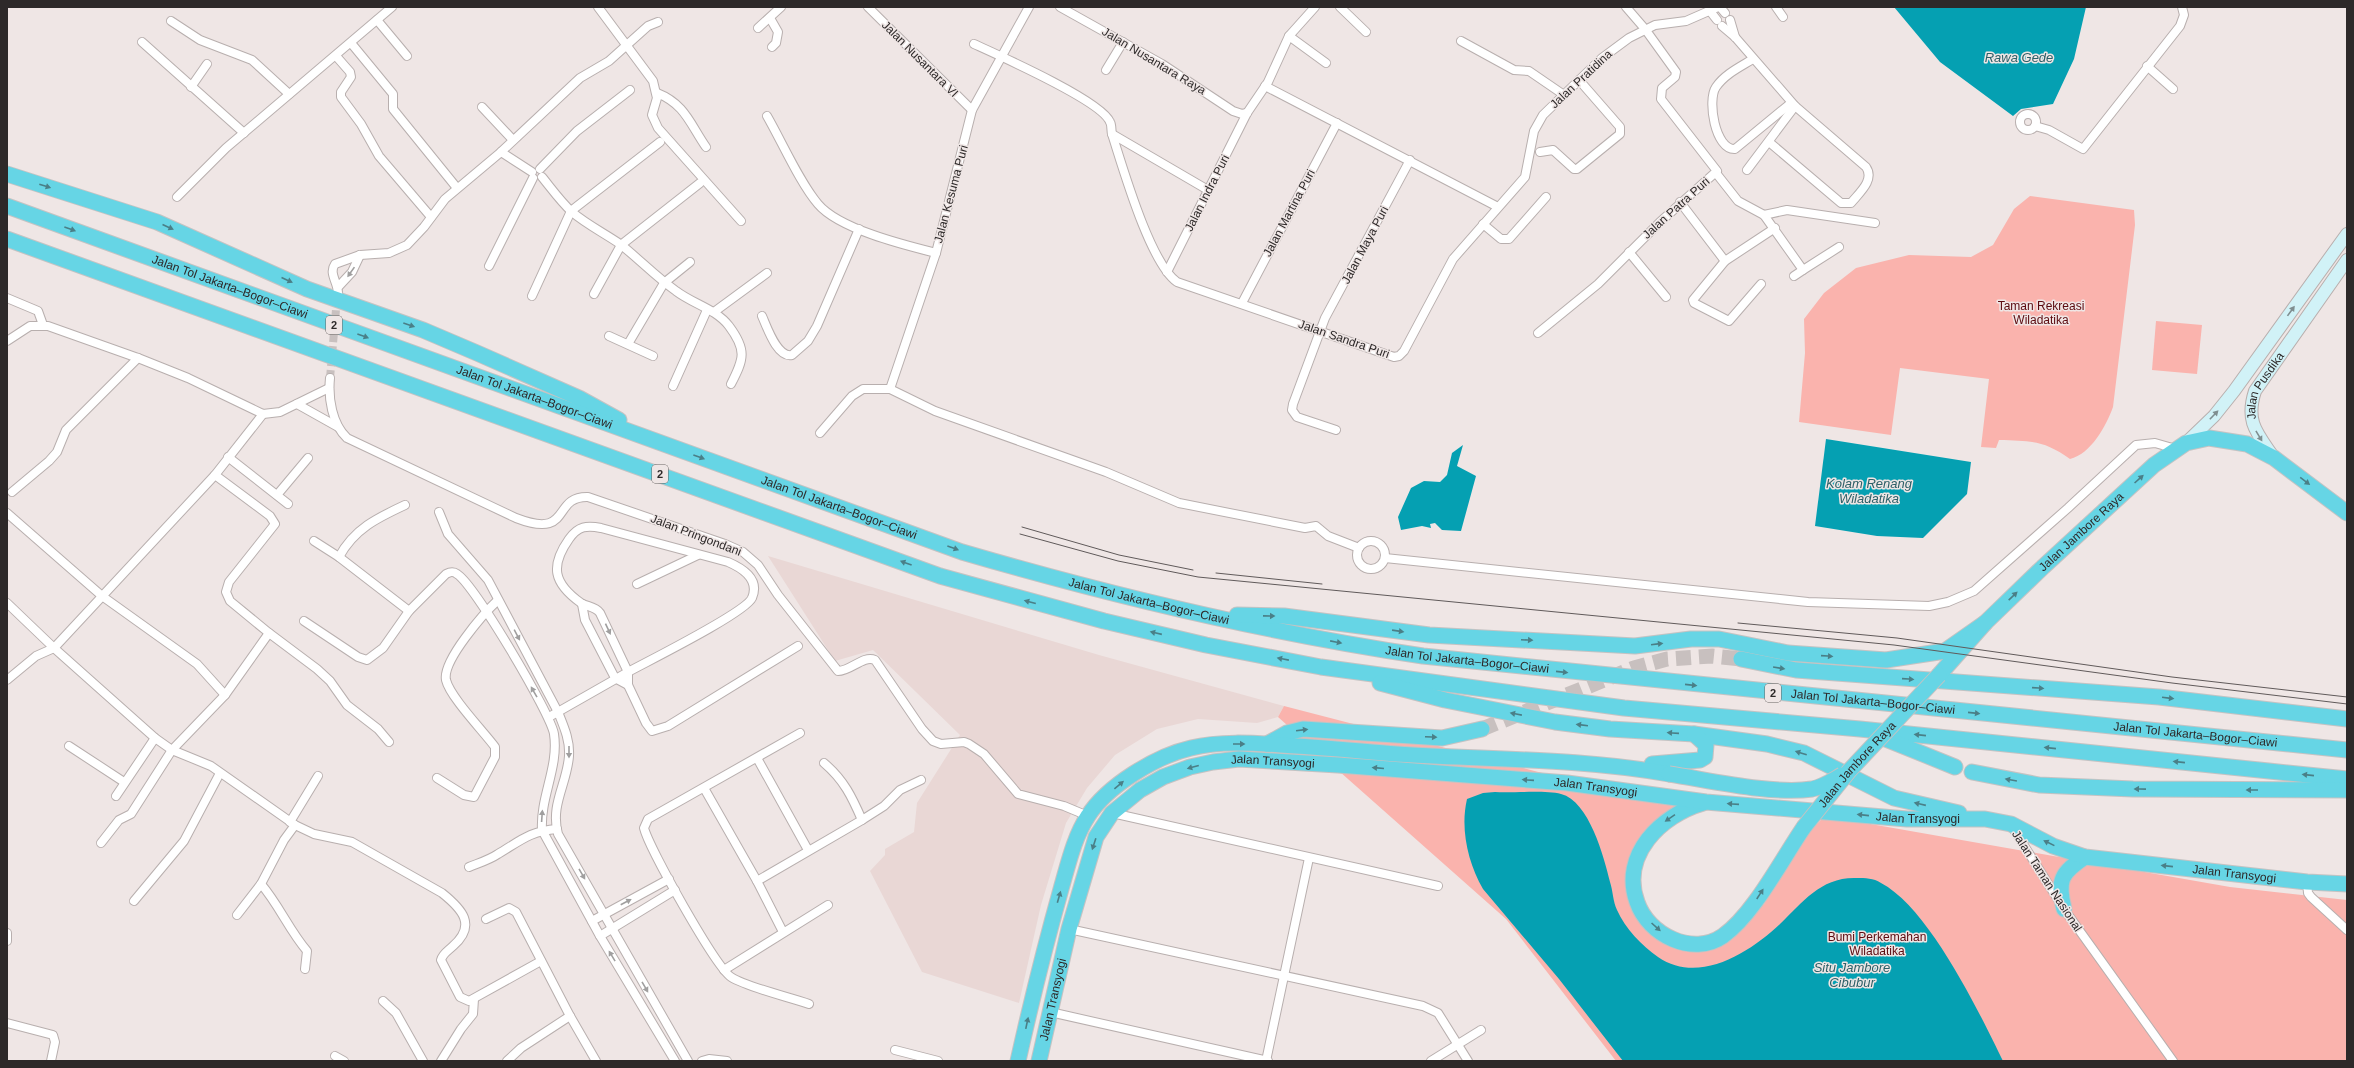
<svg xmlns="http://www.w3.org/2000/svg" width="2354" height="1068" viewBox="0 0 2354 1068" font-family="Helvetica,sans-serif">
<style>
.built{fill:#e9d7d5}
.green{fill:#fab3ad}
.water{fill:#05a0b2}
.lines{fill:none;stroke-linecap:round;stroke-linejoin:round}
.street-tunnel{stroke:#c8c0bf;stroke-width:8;stroke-dasharray:8 4;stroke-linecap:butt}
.highway-tunnel{stroke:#c8c0bf;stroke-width:15;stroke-dasharray:15 8;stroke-linecap:butt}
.street-casing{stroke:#b8afae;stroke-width:10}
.secondary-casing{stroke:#b8afae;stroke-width:14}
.highway-casing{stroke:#c4c3c3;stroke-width:17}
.street{stroke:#fff;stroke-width:8}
.secondary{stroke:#d1f2f7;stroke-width:12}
.highway{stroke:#66d5e5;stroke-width:15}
.tram{stroke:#605a5a;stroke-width:1}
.highway-bridge-casing{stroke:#c4c3c3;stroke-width:17;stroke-linecap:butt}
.highway-bridge{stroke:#66d5e5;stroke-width:15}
.oneway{fill:#4a7f87}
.oneway2{fill:#a09f9f}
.oneway3{fill:#7f8e90}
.labels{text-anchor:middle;stroke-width:3;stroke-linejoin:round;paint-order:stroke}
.shield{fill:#efe6e5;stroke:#676261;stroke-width:1}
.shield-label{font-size:11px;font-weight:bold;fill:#2d2929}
.street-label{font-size:12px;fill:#2d2929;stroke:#efe6e5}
.park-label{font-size:12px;fill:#5c0b10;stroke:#efe6e5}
.water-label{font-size:13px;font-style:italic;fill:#2d6068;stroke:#efe6e5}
</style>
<rect width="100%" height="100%" fill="#efe6e5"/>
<!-- built -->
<path class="built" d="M768 556 1099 655 1284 706 1278 717 1257 723 1198 719 1157 729 1115 755 1087 788 1066 823 1041 905 1019 1003 922 972 870 871 885 855V849L914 832 917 803 960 735 873 650 835 661Z"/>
<!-- green -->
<g class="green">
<path d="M2030 196 2134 210 2135 225 2113 407C2106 426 2091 454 2070 459 2044 440 2031 441 1999 440L1996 448 1981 447 1989 379 1900 368 1891 435 1799 422 1805 353 1804 319 1824 293 1856 268 1909 255 1971 257 1993 245 2014 209Z"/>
<path d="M2156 321 2202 325 2197 374 2152 370Z"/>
<path d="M1284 706 1600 788 1694 800 1633 867 1650 926 1710 947 1724 944 1764 904 1803 837 1825 816 2230 887 2347 900V1061H1616L1506 919 1278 717Z"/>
</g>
<!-- water -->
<g class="water">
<path d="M1894 7H2086L2074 59 2053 104 2021 109 2013 116 1940 62Z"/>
<path d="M1826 439 1971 462 1967 494 1923 538 1877 536 1815 526Z"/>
<path d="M1463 445 1457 466 1476 476 1461 531 1442 530 1435 523 1430 524 1431 528 1422 526 1401 530 1398 517 1411 488 1424 481 1440 482 1447 475 1452 453Z"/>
<path d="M1495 792C1513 793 1545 790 1561 794 1589 801 1604 857 1610 882 1613 891 1613 902 1617 910 1625 928 1642 946 1658 957 1699 985 1749 953 1780 924 1803 902 1821 877 1856 878 1866 878 1873 878 1881 883 1929 908 1979 1012 2003 1061H1623L1559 979 1483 889C1468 863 1460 829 1467 799L1483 793Z"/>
</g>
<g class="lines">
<!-- street-tunnel -->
<path class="street-tunnel" d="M330 378 337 298"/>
<!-- highway-tunnel -->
<path class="highway-tunnel" d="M1482 729 1634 668 1667 659 1712 656 1741 659"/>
<defs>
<g id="street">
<path d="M598 7 653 81 657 98 652 115 658 128 741 221"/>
<path d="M868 7 972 110"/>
<path d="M1060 7 1162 64 1233 111 1242 114 1247 113"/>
<path d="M1340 7 1366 32"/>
<path d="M1720 7 1725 13"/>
<path d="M1776 7 1783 17"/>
<path d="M1710 11 1717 20"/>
<path d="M770 18 778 32 776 43 772 47"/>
<path d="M377 20 407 56"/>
<path d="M1730 20 1735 37"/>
<path d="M171 21 200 40 252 60 289 94"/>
<path d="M1722 26 1735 37 1795 106 1866 167C1875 180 1859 193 1851 203H1841L1769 142"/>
<path d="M758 28 781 7"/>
<path d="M1289 36 1326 63"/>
<path d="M1461 41 1514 70 1529 71 1564 95"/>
<path d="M142 42 244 133"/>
<path d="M351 43 393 94V109L457 188"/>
<path d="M974 44C998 55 1102 101 1110 122 1112 125 1111 131 1112 134 1123 168 1150 263 1177 282L1394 357 1399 356 1404 351 1453 259 1525 177 1534 131 1543 115 1602 58 1629 38 1655 25 1686 21 1718 7"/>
<path d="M336 56 350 72 351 77 341 92V97L361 124 379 156 431 217"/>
<path d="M1753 59C1740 67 1725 74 1716 87 1707 100 1715 150 1735 149L1791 103"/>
<path d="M2147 66 2173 89"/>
<path d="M1106 70 1123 42"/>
<path d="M1265 86 1498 207"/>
<path d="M191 87 207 64"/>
<path d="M657 93C685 104 690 124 706 147"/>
<path d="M482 107 513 140"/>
<circle cx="2028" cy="122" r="8"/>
<path d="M767 116C782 142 800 183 818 204 839 229 904 245 936 253"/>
<path d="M2035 126 2049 130 2083 149 2180 26 2184 15 2182 7"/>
<path d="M1112 134 1208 190"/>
<path d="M501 152 532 172"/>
<path d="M1540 152 1553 150 1574 169H1577L1620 134V127L1579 80"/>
<path d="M540 169 577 131 630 90"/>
<path d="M1747 170 1795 106"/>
<path d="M1716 173 1738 201 1764 215 1803 270 1839 247"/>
<path d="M542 177C551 188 561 202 572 212 586 224 604 233 620 244 639 259 656 277 676 291 693 304 716 309 729 326 747 350 744 359 731 384"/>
<path d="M177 197 226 148 392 7"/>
<path d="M1680 202 1725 261"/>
<path d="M1764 215 1787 210 1875 223"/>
<path d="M1483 224 1501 239H1509L1546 197"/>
<path d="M1629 252 1666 297"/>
<path d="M489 266 533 178"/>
<path d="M1167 272 1247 113 1268 82 1289 36 1315 7"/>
<path d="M1794 276 1803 270"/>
<path d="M1761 284 1729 321 1694 303 1693 300 1725 261 1775 228"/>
<path d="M339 286 352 272 360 255"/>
<path d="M594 294 621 245 700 183"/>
<path d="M338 295C339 283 328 274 335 264L360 255 389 253 407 245 424 227 445 199 501 152 580 78 609 61 648 26 658 22"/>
<path d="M532 296 571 211 660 142"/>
<path d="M7 298 38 311 43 325"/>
<path d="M1242 303 1337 123"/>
<path d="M714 312 767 273"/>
<path d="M762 316C767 327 777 358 792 355L808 341 817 326 859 229"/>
<path d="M1538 333 1598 284 1660 222 1717 171 1661 99 1662 88 1675 77 1676 72 1645 29 1626 7"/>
<path d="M609 336 653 356"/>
<path d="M7 341 30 326H48L138 358 188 378 263 414 280 412 329 388"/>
<path d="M628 344 664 283 690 262"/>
<path d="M330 378C328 398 332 424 347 438L516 518C573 540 551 496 588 497L725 544 743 552 758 565 778 595 838 671C851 671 863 655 875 660L922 729 933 741 941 744 964 742 969 744 984 754 1018 794 1064 806 1088 816"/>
<path d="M673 386 707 310"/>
<path d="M890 389 936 253 972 110 1029 7"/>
<path d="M297 404 338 427"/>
<path d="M1336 430 1297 417 1292 410 1293 404 1325 318 1410 160"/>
<path d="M820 433 852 396 863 389H890L935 411 1106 472 1179 503 1305 528 1316 526 1328 536 1359 548"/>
<path d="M228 457 288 504"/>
<path d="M215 475 270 516 275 524 229 582 226 592 230 601 269 633 317 669 330 681 347 705 378 729 389 742"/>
<path d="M12 492 49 461 57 452 66 430 138 358"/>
<path d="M277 495 308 458"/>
<path d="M439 512 448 534 488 580 558 712C564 727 570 740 569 756 567 784 550 805 558 834L688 1061"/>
<path d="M7 513 102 596 197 664 225 695"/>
<path d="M314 541 339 557 409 611"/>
<circle cx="1371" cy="555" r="14"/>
<path d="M339 557C354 529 377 518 405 505"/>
<path d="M1385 558 1808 602 1929 606 1948 602 1974 591 2068 508 2136 445 2155 443 2176 449"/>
<path d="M637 584 698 555"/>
<path d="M7 603 54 648 155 738 172 750 211 766 295 825 314 834 352 842 442 893C462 909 477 925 453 946 448 951 443 953 441 960L460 997 469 1001 541 961"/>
<path d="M582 604 585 620 615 678 628 685"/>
<path d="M304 621 358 657 367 660 383 648 409 611 446 574C450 572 453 571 457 574 474 584 551 714 554 734 559 767 540 797 542 830L600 936 675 1061"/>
<path d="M7 680 36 656 54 648 215 475 263 414"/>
<path d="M549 717 628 672C648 661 745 613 752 598 760 579 742 568 728 562L601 528C587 525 578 526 569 539 550 566 553 583 581 603 587 607 595 606 600 613L628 672V685L646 723 652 731 668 726 798 646"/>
<path d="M800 733 648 819 644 828C649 848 715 966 731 977 746 987 789 997 809 1004"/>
<path d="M69 746 124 782"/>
<path d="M757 758 808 850"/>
<path d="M824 763C844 780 852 797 862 820"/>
<path d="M437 778 464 795 474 797 495 757V747C484 732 450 697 446 680 442 661 484 613 498 600"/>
<path d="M704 788 757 881 783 932"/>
<path d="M116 796 155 738"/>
<path d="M1112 813 1438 886"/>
<path d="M290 822 318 776"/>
<path d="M2013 828 2064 909 2173 1061"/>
<path d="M101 843 119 820 131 814 172 750 225 695 269 633"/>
<path d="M469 867C479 863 489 860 498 854 520 841 530 831 557 829"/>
<path d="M757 881 862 820 884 806 900 790 921 780"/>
<path d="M2307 882 2308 893 2311 897 2347 930"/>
<path d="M261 884C279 905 289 930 307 951L305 969"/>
<path d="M134 901 184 841 220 773"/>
<path d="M237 915 261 884 284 840 295 825"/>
<path d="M486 919 509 908 516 912 570 1016 596 1061"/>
<path d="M592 921 669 879"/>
<path d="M1069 929 1423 1006 1438 1013 1468 1061"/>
<path d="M7 933V941"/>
<path d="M600 936 675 890"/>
<path d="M724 970 828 905"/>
<path d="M383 1001 396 1013 423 1061"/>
<path d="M1050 1012 1268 1061"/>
<path d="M7 1023 53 1035 55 1042 51 1061"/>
<path d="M895 1050 938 1061"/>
<path d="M335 1056 344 1061"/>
<path d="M441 1061 461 1029 473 1014 474 999"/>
<path d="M507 1061 521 1048 570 1016"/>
<path d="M702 1061 709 1059 727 1061"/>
<path d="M1266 1061 1309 858"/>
<path d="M1431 1061 1481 1030"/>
</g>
<g id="secondary">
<path d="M2186 443 2214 416 2234 391 2347 234"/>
<path id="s1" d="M2274 458C2257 433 2245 422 2255 391L2347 260"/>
</g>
<g id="highway">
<path d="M7 174 157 222 307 289 423 330 477 353 579 398 619 420"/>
<path id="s2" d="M7 206 962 552C1113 596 1267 633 1423 656L2347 750"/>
<path d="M7 239 940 576 1104 621 1206 645 1321 667 1624 708 1860 729 2347 779"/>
<path d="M1237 615 1284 616 1429 635 1635 646 1691 639H1719L1788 653 1886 660 1945 651 1985 623"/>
<path d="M1741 659 1796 670 2159 697 2347 719"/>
<path id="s3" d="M1939 675 1985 623 2043 567 2154 465 2186 443 2209 438 2247 444 2274 458 2347 513"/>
<path d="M1380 683 1445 700 1555 722 1610 729 1694 734 1767 744 1804 753 1894 798 1959 813"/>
<path d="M1876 735 1955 767"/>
<path d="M1267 744 1287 733 1303 729 1442 738 1482 729"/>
<path d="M1652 764 1700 760 1705 757 1706 745 1694 734"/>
<path d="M1972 772 2039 785 2133 789 2347 790"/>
<path d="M1703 803C1661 815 1620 855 1637 902 1648 935 1693 957 1723 936 1754 914 1782 859 1804 827"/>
<path d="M2064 909C2057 880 2061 873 2085 857"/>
<path d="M1018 1061C1031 1003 1045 946 1061 889 1068 865 1074 837 1088 816 1107 786 1156 756 1191 748 1219 741 1252 743 1281 745 1320 747 1359 751 1397 754 1488 760 1580 758 1669 774"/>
<path id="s4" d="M1039 1061 1069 929 1096 837 1112 813 1140 790 1163 777 1190 767 1213 762 1239 759 1338 765 1567 783 1706 802 1907 819H1985L2011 824 2053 846 2085 857 2307 882 2347 884"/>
</g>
</defs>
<!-- street casing -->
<use href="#street" class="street-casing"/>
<!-- secondary casing -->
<use href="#secondary" class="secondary-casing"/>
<!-- highway casing -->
<use href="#highway" class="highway-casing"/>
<!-- street -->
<use href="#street" class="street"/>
<!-- secondary -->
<use href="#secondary" class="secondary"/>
<!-- highway -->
<use href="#highway" class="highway"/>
<!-- tram -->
<g class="tram">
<path d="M1022 527 1119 555 1193 570"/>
<path d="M1020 534 1118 561 1198 577 1894 645 2172 683 2347 704"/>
<path d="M1216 573 1322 584"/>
<path d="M1738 623 1897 638 2172 677 2347 697"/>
</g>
<defs>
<g id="highway-bridge">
<path d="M1669 774C1709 780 1773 795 1812 789 1823 787 1833 780 1842 775"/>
<path id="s5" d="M1804 827 1849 771 1939 675"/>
</g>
</defs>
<!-- highway-bridge casing -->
<use href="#highway-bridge" class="highway-bridge-casing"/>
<!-- highway-bridge -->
<use href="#highway-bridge" class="highway-bridge"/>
</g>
<!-- one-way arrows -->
<defs><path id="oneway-solid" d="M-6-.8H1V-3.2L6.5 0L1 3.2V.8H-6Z"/></defs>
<g class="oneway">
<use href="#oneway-solid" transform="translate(45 186) rotate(18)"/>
<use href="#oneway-solid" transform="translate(168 227) rotate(24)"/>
<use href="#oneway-solid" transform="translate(70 229) rotate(20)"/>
<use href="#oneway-solid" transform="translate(287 280) rotate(24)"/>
<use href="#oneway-solid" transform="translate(409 325) rotate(19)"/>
<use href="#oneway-solid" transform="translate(363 336) rotate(20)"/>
<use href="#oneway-solid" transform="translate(699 457) rotate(20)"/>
<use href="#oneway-solid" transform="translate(2139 479) rotate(-42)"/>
<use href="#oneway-solid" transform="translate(2305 481) rotate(37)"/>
<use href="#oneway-solid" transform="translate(953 548) rotate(20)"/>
<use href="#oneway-solid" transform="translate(906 563) rotate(-160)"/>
<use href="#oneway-solid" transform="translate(2013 596) rotate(-44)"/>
<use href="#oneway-solid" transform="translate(1030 602) rotate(-165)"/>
<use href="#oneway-solid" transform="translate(1269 616) rotate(1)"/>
<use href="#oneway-solid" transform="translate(1398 631) rotate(8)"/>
<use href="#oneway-solid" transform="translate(1156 633) rotate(-167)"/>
<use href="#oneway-solid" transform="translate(1527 640) rotate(3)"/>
<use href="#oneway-solid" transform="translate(1336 642) rotate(11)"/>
<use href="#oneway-solid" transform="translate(1657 644) rotate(-7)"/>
<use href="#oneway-solid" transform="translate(1827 656) rotate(4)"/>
<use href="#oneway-solid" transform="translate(1283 659) rotate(-169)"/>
<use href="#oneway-solid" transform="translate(1779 668) rotate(9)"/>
<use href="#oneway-solid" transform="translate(1562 672) rotate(6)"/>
<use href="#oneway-solid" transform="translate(1908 679) rotate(4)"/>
<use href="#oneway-solid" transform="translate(1691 685) rotate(6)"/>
<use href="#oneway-solid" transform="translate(2038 688) rotate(4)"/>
<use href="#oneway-solid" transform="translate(2168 698) rotate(7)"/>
<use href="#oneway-solid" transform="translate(1974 713) rotate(6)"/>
<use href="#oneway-solid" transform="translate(1516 714) rotate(-169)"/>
<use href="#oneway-solid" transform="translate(1582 725) rotate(-173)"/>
<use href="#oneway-solid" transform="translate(1302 730) rotate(-7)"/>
<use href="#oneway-solid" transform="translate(1673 733) rotate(-176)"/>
<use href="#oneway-solid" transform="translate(1920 735) rotate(-174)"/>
<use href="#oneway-solid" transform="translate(1431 737) rotate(2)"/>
<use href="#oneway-solid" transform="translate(1239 744)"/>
<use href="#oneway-solid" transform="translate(2050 748) rotate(-174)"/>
<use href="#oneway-solid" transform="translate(1801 753) rotate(-163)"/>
<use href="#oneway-solid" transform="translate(2179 762) rotate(-174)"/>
<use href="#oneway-solid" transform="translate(1193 767) rotate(165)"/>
<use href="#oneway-solid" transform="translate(1378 768) rotate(-175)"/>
<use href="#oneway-solid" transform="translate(2308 775) rotate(-174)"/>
<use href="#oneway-solid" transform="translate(1528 780) rotate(-176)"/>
<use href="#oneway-solid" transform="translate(2011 780) rotate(-170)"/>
<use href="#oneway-solid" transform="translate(1119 785) rotate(-40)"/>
<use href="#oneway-solid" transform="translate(2140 789) rotate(-179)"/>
<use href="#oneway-solid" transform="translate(2252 790) rotate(180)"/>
<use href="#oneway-solid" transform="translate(1733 804) rotate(-176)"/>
<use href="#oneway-solid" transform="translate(1920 804) rotate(-167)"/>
<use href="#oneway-solid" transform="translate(1863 815) rotate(-174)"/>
<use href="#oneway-solid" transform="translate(1670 818) rotate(146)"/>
<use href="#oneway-solid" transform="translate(2049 843) rotate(-154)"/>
<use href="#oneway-solid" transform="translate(1094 844) rotate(108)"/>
<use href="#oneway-solid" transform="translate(2167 866) rotate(-174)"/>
<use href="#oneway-solid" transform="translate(1760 894) rotate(-57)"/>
<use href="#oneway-solid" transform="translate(1059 897) rotate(-74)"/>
<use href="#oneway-solid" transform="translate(1656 927) rotate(42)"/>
<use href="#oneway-solid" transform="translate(1027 1023) rotate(-78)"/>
</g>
<g class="oneway2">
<use href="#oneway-solid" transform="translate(351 272) rotate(125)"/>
<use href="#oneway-solid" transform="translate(608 629) rotate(65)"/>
<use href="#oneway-solid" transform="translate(517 635) rotate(62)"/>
<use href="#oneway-solid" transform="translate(534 692) rotate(-120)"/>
<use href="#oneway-solid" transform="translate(569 752) rotate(90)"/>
<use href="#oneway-solid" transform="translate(542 816) rotate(-86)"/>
<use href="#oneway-solid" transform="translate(582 874) rotate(60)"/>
<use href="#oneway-solid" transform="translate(626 902) rotate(-28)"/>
<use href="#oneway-solid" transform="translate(612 956) rotate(-121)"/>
<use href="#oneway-solid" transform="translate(645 987) rotate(60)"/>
</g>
<g class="oneway3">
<use href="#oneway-solid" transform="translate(2291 311) rotate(-54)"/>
<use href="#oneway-solid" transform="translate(2214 415) rotate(-46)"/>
<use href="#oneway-solid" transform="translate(2259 436) rotate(59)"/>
</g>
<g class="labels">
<!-- shield labels -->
<g class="shield">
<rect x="326" y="316" width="16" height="18" rx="3"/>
<rect x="652" y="465" width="16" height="18" rx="3"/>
<rect x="1765" y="684" width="16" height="18" rx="3"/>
</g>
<g class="shield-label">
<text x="334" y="329">2</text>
<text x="660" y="478">2</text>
<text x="1773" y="697">2</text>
</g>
<!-- street labels -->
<g class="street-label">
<text transform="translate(920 59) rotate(45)" y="4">Jalan Nusantara VI</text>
<text transform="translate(1154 61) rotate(31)" y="4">Jalan Nusantara Raya</text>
<text transform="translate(1581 79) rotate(-43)" y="4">Jalan Pratidina</text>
<text transform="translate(1207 193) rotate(-63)" y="4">Jalan Indra Puri</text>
<text transform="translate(951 194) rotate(-75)" y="4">Jalan Kesuma Puri</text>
<text transform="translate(1676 208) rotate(-42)" y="4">Jalan Patra Puri</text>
<text transform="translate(1289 213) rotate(-62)" y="4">Jalan Martina Puri</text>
<text transform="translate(1365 245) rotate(-62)" y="4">Jalan Maya Puri</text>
<text dy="4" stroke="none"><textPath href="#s2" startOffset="237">Jalan Tol Jakarta–Bogor–Ciawi</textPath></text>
<text transform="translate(1344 339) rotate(19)" y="4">Jalan Sandra Puri</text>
<text dy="4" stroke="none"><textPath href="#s1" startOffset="82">Jalan Pusdika</textPath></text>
<text dy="4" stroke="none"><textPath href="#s2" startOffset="561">Jalan Tol Jakarta–Bogor–Ciawi</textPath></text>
<text dy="4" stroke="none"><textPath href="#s2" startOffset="885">Jalan Tol Jakarta–Bogor–Ciawi</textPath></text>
<text dy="4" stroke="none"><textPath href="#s3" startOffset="202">Jalan Jambore Raya</textPath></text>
<text transform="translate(696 535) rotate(21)" y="4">Jalan Pringondani</text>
<text dy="4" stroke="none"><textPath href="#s2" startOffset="1209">Jalan Tol Jakarta–Bogor–Ciawi</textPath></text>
<text dy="4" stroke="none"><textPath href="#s2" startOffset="1533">Jalan Tol Jakarta–Bogor–Ciawi</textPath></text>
<text dy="4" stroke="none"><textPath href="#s2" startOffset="1941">Jalan Tol Jakarta–Bogor–Ciawi</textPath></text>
<text dy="4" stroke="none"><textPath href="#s2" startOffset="2265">Jalan Tol Jakarta–Bogor–Ciawi</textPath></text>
<text dy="4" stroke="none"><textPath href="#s4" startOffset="435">Jalan Transyogi</textPath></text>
<text dy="4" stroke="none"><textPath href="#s5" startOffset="82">Jalan Jambore Raya</textPath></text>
<text dy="4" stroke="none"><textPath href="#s4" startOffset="759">Jalan Transyogi</textPath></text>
<text dy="4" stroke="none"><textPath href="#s4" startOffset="1083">Jalan Transyogi</textPath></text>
<text dy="4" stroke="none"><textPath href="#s4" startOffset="1408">Jalan Transyogi</textPath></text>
<text transform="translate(2047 881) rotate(57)" y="4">Jalan Taman Nasional</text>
<text dy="4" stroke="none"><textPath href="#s4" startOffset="63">Jalan Transyogi</textPath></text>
</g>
<!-- park labels -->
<g class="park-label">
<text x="2041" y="310">Taman Rekreasi<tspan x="2041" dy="14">Wiladatika</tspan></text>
<text x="1877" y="941">Bumi Perkemahan<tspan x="1877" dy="14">Wiladatika</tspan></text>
</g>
<!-- water labels -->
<g class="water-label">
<text x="2019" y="62">Rawa Gede</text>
<text x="1869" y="488">Kolam Renang<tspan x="1869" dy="15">Wiladatika</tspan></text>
<text x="1852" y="972">Situ Jambore<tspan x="1852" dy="15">Cibubur</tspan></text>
</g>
</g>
<!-- border -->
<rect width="2354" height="1068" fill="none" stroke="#2d2929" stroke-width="16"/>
</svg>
